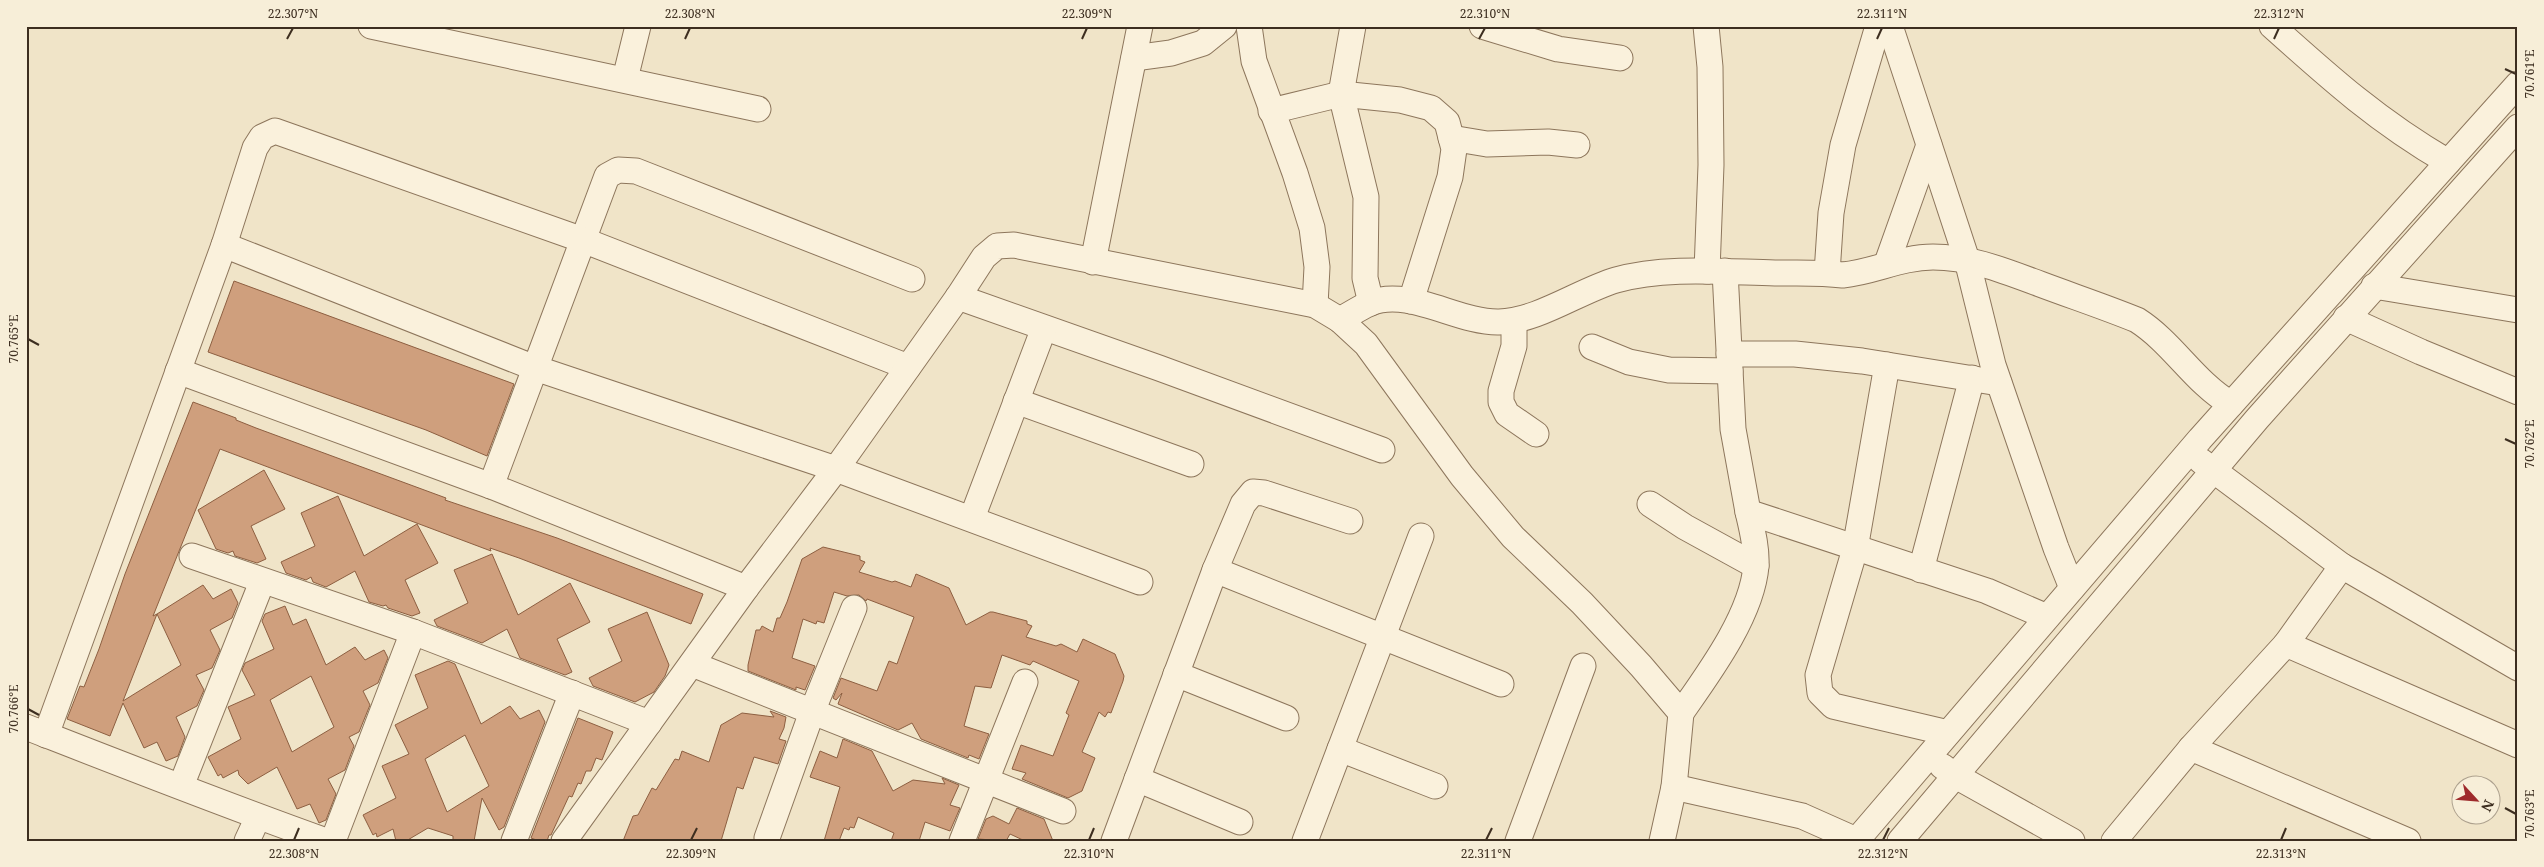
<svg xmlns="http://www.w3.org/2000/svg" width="2544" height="867" viewBox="0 0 2544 867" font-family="'Noto Serif',serif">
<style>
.building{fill:#cf9f7d;stroke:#8d5f41;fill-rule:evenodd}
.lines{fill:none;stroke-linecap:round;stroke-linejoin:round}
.minor-casing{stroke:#8d765c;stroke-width:27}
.minor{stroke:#faf1dc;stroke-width:25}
.ticks{fill:none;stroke:#3d2e20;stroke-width:2}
.neatline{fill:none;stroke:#3d2e20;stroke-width:2}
.ticks-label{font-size:12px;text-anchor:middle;fill:#3d2e20}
</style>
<rect width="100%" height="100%" fill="#f0e4c8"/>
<!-- building -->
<g class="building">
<path d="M234 281 514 384 487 456 426 430 208 352Z"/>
<path d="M193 402 236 418V420L256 428 446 498 445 500 557 538 703 594 691 624 519 558 490 548 491 551 220 449 153 616 157 614 123 701 181 665 157 614 203 585 213 599 231 589 238 603 232 618 210 630 220 650 212 668 196 675 204 690 197 706 176 717 185 737 178 756 166 761 157 742 144 748 123 703 110 736 67 719 80 686 84 687 99 649 125 574Z"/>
<path d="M264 470 285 509 251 526 266 559 257 563 235 556 233 551 228 553 216 549 198 510Z"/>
<path d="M338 496 364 556 417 524 438 563 405 580 420 613 412 616 388 608 386 605 383 606 369 602 355 571 326 587 313 582 311 577 306 580 286 573 281 562 315 546 301 513Z"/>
<path d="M823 547 860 556V560L865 562 859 572 892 582 895 581 911 587 916 574 949 588 966 625 990 612H993L1027 621V624L1032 626 1026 637 1056 646 1061 644 1077 652 1083 639 1115 654 1124 676 1123 681 1111 713 1108 712 1105 717 1099 712 1082 752 1095 758 1082 791 1068 798 1022 779 1026 773 1012 769 1021 745 1053 756 1069 715 1066 713 1079 681 1033 661 1030 665 1002 655 991 688 975 686 964 726 989 734 979 759 969 755 968 758 921 739 912 723 898 730 838 704 842 693 836 700 833 698 841 678 877 691 889 661 897 664 914 617 867 599 866 601 859 595 847 596 834 592 824 623 817 621 816 624 803 619 792 658 815 666 805 690 796 687V690L748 671V665L756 630H760L762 626 773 632 777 618H780L787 602 802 559Z"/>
<path d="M492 554 518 615 570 583 590 622 557 639 572 672 565 675 520 658 507 629 482 643 437 626 434 620 468 603 454 570Z"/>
<path d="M285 606 293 625 306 619 326 665 355 647 365 660 384 650 388 658 378 683 363 691 370 705 359 732 349 737 354 746 345 770 328 779 336 794 326 820 319 823 310 804 297 809 277 767 248 784 239 775 238 770 223 778 221 774 218 776 208 757 241 739 228 707 255 695 242 670 245 663 274 649 262 621 265 614ZM311 676 334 727 292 752 270 700Z"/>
<path d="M647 612 669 665 665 676 654 692 635 702 593 686 589 678 622 661 608 629Z"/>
<path d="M448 661 455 664 481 724 510 706 520 719 539 710 545 722 504 827 499 830 482 798 474 841H453V836L428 828 406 841H396L393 829 377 837 376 833 373 835 363 815 396 798 382 766 409 754 395 725 428 708 415 675ZM465 735 489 786 447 812 425 759Z"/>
<path d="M770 711 786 717 784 728 779 739 786 741 778 764 754 757 743 789 737 787 721 841H623L633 816 638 815 652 788 656 790 675 759 679 760 682 751 709 762 721 725 742 713 774 717Z"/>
<path d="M578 718 613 732 602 760 596 758 591 771H586L581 784 578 783 572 797 569 796 551 835H549L547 841H539L531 838Z"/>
<path d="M843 739 872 751 893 791 913 780 945 784 942 778 959 785 950 805 960 808 950 831 925 822 919 841H891L894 833 858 817 854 828 850 827 849 830 844 828 839 841H824L840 787 810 777 820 751 837 758Z"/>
<path d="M1017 808 1044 819 1053 841H1025L1010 834 1006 841 978 839 986 819 993 816 1009 824Z"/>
</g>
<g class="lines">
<defs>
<g id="minor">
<path d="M371 26 758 109"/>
<path d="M1249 26 1254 61 1295 173 1312 228 1317 267 1315 305"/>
<path d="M1353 26 1341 94 1366 197 1365 278 1371 303"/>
<path d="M1482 26 1558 49 1620 58"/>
<path d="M1706 26 1710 67 1711 165 1707 271"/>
<path d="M1890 26 1967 260 1993 365 2056 548 2072 588"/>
<path d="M2272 26C2331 79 2379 122 2448 162"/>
<path d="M1134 58 1171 53 1203 43 1224 26"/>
<path d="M625 79 638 26"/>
<path d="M1271 111 1341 94 1400 100 1431 108 1447 122 1454 149 1450 177 1411 301"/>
<path d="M1451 138 1487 144 1548 142 1577 145"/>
<path d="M224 245 535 368 836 469 1140 582"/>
<path d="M1093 262 1140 26"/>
<path d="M1887 263 1929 145"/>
<path d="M1725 271 1733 429 1748 512 1987 591 2047 617"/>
<path d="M1827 273 1831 213 1843 145 1878 26"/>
<path d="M2374 286 2518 310"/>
<path d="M958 297 1159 368 1382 450"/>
<path d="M2346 318 2421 352 2518 392"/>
<path d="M1340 320C1350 314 1360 308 1370 303 1409 287 1458 323 1499 322 1538 321 1579 291 1616 280 1665 266 1725 272 1775 273 1798 273 1820 272 1843 275 1874 272 1901 257 1933 257 1971 257 2005 271 2040 284 2072 296 2105 307 2137 320 2173 343 2194 382 2231 404"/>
<path d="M1514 322V346L1501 391V402L1507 414 1536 434"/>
<path d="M1592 347 1629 362 1669 370 1730 371"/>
<path d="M1729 354H1795L1862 361 1999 383"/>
<path d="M1887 365 1855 549 1818 675 1820 693 1833 706 1948 733"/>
<path d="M178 371 491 486 746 588"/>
<path d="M1016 401 1191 464"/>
<path d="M2201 461 2342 566 2518 668"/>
<path d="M491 486 607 176 618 170 636 171 912 279"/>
<path d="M1650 504 1685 527 1756 566"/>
<path d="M972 518 1044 328"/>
<path d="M192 556 413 632 649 723"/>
<path d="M1215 570 1501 684"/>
<path d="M1921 570 1972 378"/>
<path d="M2286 644 2518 745"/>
<path d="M692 664 1063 811"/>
<path d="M1176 674 1286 718"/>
<path d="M1681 713C1709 673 1752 615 1756 566 1757 548 1752 529 1748 512"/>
<path d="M26 727C126 766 225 805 326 841"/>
<path d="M46 735 224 245 255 148 262 137 275 131 583 240 908 367"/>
<path d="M2191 748 2408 841"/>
<path d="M1340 749 1435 786"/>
<path d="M1942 766 1954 775 2072 841"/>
<path d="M1137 779 1240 822"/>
<path d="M181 786 262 582"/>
<path d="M1674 787 1802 816 1856 840"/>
<path d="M767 838 812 712 854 608"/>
<path d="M247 841 258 817"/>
<path d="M333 841 413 632"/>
<path d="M514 841 572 693"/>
<path d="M564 841 746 588 836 469 958 297 984 257 997 246 1014 245 1315 305 1340 320 1366 344 1462 476 1513 537 1582 603 1641 666 1681 713 1674 787 1662 841"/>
<path d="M962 841 1025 682"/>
<path d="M1114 841 1215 570 1243 504 1253 492 1264 493 1350 521"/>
<path d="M1305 841 1421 536"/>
<path d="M1518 841 1583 666"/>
<path d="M1856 841 2200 439 2518 84"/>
<path d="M1900 841 2257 419 2518 127"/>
<path d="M2114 841 2191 748 2286 644 2342 566"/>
</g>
</defs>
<!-- minor casing -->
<use href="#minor" class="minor-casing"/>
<!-- minor -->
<use href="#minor" class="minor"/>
</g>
<!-- ticks -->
<path class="ticks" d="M287 39 293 28M685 39 690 28M1082 39 1087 28M1479 39 1485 28M1877 39 1882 28M2274 39 2279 28M2505 69 2516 74M28 339 39 345M2505 439 2516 444M28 709 39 715M2505 808 2516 814M294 840 299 828M691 840 697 828M1089 840 1094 828M1486 840 1492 828M1883 840 1889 828M2281 840 2286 828"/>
<!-- border -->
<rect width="2544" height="867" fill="none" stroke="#f7eed8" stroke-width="55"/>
<!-- north arrow -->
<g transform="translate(2476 800) rotate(116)"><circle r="24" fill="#f7eed8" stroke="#ada18e"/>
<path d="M0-4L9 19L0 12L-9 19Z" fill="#9e2a2b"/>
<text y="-8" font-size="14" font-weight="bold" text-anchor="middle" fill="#3d2e20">N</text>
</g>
<rect x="28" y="28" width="2488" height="812" class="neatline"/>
<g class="ticks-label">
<text x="293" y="18">22.307°N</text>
<text x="690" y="18">22.308°N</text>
<text x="1087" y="18">22.309°N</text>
<text x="1485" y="18">22.310°N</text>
<text x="1882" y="18">22.311°N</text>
<text x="2279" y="18">22.312°N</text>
<text transform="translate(2530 74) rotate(-90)" y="4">70.761°E</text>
<text transform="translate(14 339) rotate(-90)" y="4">70.765°E</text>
<text transform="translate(2530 444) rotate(-90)" y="4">70.762°E</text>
<text transform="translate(14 709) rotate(-90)" y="4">70.766°E</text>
<text transform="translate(2530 814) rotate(-90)" y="4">70.763°E</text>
<text x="294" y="858">22.308°N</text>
<text x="691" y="858">22.309°N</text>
<text x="1089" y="858">22.310°N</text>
<text x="1486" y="858">22.311°N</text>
<text x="1883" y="858">22.312°N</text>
<text x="2281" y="858">22.313°N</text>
</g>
</svg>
